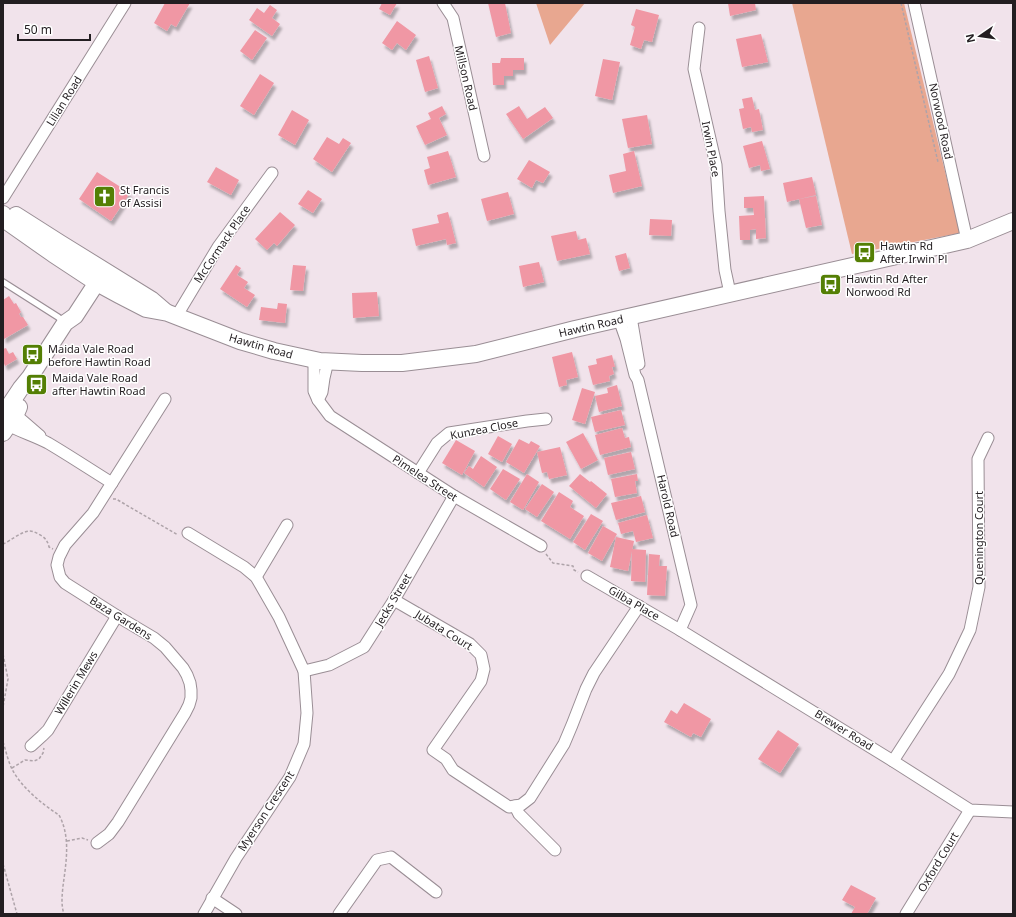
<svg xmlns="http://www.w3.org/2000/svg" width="1016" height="917" viewBox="0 0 1016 917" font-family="'Noto Sans',sans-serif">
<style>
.green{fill:#e8a790}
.building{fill:#f097a4;filter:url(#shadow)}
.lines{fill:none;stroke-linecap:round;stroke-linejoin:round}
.lane-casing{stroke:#9a8e95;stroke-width:8}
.street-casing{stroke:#9a8e95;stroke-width:13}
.secondary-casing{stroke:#9a8e95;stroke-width:18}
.path{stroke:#aea3a9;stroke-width:1.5;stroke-dasharray:3 2;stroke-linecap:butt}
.lane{stroke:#fff;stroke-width:5.5}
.street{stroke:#fff;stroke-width:11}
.secondary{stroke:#fff;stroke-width:16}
.labels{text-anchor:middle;stroke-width:3;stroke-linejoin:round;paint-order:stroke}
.street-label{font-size:11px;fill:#231e21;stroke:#fff}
.poi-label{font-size:11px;fill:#231e21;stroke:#fff;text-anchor:start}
</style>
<defs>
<filter id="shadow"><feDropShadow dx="2.5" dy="4.5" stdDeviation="1" flood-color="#0004"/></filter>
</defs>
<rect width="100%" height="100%" fill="#f1e3eb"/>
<!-- green -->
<g class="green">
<path d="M536 3H585L550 45Z"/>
<path d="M792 3H904L960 233 852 254Z"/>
</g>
<!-- building -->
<g class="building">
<path d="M165 3H190L176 27 171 24 167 31 154 23Z"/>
<path d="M382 3H397L390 15 379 9Z"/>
<path d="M488 3H505L511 33 496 37Z"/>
<path d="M728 3H755L756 10 730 16Z"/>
<path d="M270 5 277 10 272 18 280 24 272 36 249 20 257 8 264 13Z"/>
<path d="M636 9 659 15 652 42 644 40 641 49 630 45 635 27 631 25Z"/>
<path d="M397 21 416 35 406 50 397 43 392 50 382 43Z"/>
<path d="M255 30 267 38 252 60 240 51Z"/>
<path d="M761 34 768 62 742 67 736 39Z"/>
<path d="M429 56 438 88 425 92 416 60Z"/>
<path d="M501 58H524V70H513V76H504V85H493L492 63H500Z"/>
<path d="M603 59 620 62 612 100 595 96Z"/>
<path d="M260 74 274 83 254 115 240 106Z"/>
<path d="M752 97 755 110 759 109 763 130 752 132 751 127 743 129 739 109 744 108 742 99Z"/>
<path d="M442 106 446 114 439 118 447 135 425 145 416 126 431 119 428 113Z"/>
<path d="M519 106 527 119 545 107 553 118 523 139 506 114Z"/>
<path d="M292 110 309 120 295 145 278 135Z"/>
<path d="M647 115 652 144 628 148 622 119Z"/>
<path d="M327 137 339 144 343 138 351 143 332 172 313 159Z"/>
<path d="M762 141 770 169 761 171 760 165 749 168 743 146Z"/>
<path d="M448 151 456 177 428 185 424 170 430 168 427 157Z"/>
<path d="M634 151 642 186 613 193 609 175 626 171 623 154Z"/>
<path d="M529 160 550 172 543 183 536 180 532 188 517 179Z"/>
<path d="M216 167 239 180 231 195 207 182Z"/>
<path d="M97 172 130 193 111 221 79 199Z"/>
<path d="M812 177 816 195 787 202 783 183Z"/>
<path d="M308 190 322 199 313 213 298 204Z"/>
<path d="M508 192 514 214 487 221 481 199Z"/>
<path d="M764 196 766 238 756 239V229L750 230V240H740L739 216 754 215 753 208H744V197Z"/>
<path d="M816 196 822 225 806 228 799 199Z"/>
<path d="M280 212 295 225 277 246 274 243 267 250 255 239Z"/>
<path d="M448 212 456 243 447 245 446 239 416 246 412 229 439 223 437 215Z"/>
<path d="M650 219 672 220 671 236 649 235Z"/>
<path d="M576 231 578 240 586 238 590 254 557 261 551 236Z"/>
<path d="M626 253 630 268 619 271 615 256Z"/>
<path d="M539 262 544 282 523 287 519 266Z"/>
<path d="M236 265 241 268 237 275 248 282 244 288 255 295 247 307 220 289Z"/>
<path d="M293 265 306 266 303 291 290 290Z"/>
<path d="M377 292 379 316 353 318 352 293Z"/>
<path d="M9 296 14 304 16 303 21 312 19 314 21 317H23L28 325 4 339 3 337V300Z"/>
<path d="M278 303 287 304 285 323 259 320 261 307 277 309Z"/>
<path d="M6 348 9 354 13 352 17 359 5 366 3 361V349Z"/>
<path d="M572 352 578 377 566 380 567 385 559 387 552 357Z"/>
<path d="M612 355 615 367H612L614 374 609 376 610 381 593 385 588 366 597 364 596 359Z"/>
<path d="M617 385 622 406 599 412 595 396 608 393 607 388Z"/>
<path d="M582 388 595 392 585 424 572 420Z"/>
<path d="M621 410 625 425 595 432 591 417Z"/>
<path d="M622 428 625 438 629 437 631 447 600 455 595 435Z"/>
<path d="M583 433 598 460 581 469 566 442Z"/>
<path d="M498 436 512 444 502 462 488 454Z"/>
<path d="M519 439 529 444 531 441 540 446 524 473 506 462Z"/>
<path d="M456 440 475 451 462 475 442 463Z"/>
<path d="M560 447 567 475 549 479 547 472 542 473 537 452Z"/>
<path d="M631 452 635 469 608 475 604 458Z"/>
<path d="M481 456 497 467 484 487 464 473 469 466 473 469Z"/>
<path d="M503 469 520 479 506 500 490 489Z"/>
<path d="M527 474 539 482 523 510 510 502Z"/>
<path d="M580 474 590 482 591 481 607 494 596 508 569 486Z"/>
<path d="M637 474 638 481H635L637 493 615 497 611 479Z"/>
<path d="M542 484 554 492 537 517 525 509Z"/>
<path d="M559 492 573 501 570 507 584 516 570 539 541 521Z"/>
<path d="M641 496 645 512 616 520 611 503Z"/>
<path d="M591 514 603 521 585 550 573 542Z"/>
<path d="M647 515 653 538 636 542 633 531 621 534 618 523Z"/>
<path d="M603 526 617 534 602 561 588 553Z"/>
<path d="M616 537 634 541 628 571 610 567Z"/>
<path d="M632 549 646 550 645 582 631 581Z"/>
<path d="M649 554 660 555 659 566H667L665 596 647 595Z"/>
<path d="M684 703 711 719 701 737 693 733 691 737 664 722 671 710 677 714Z"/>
<path d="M778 730 799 744 780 773 758 759Z"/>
<path d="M851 885 876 898 867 914H851L855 907 842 900Z"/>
</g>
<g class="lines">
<defs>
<path id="lane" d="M3 282 58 317 65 323"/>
<g id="street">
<path d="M443 3 453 18 484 156"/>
<path d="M914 3 967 240"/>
<path d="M699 28 694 69 716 165 719 211 725 270 730 293"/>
<path d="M3 198 125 3"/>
<path d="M176 317 218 247 272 173"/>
<path d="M631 317 639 364"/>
<path d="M619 319 626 339 635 375 638 380 691 605 680 630"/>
<path d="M314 359V391L318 400 330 416 454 496 541 546"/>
<path d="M318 400 322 392 324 378 328 361"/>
<path d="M10 410 40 436"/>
<path d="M3 422C17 431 33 435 48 443 70 456 91 470 112 483"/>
<path d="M418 473 437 443 449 433 527 421 546 419"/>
<path d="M188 533 244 567 256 577 279 617 304 671 307 713 304 744 290 777 236 858 204 914"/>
<path d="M587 576 680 630 893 761 970 810 1013 812"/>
<path d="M256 577 287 525"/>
<path d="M394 600 470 644 481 655 484 669 481 681 433 750 446 759 453 770 509 807 521 805 530 798 564 744 572 725 586 689 594 673 639 606"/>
<path d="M304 671 329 665 364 647 394 600 454 496"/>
<path d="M31 746 42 736 48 730 117 616"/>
<path d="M893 761 949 674 970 630 979 587 978 459 988 438"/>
<path d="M515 806 519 814 555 850"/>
<path d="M97 843 109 834 118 822 185 713 189 705 191 698V690L190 683 187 675 183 668 165 647 154 638 117 616 65 583 60 577 57 565 59 557 65 545 93 513 165 399"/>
<path d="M212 898 236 914"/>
<path d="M339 914 377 860 391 857 436 892"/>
<path d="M906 914 970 810"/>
</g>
<g id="secondary">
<path d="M3 214 6 221 53 254 97 283 119 295 146 309 168 313 240 341 274 351 320 361 362 363H402L476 354 575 329 967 240 1013 221"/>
<path d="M16 215 60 243 152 300 166 312"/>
<path d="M3 415 21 388 30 377 65 323 75 316 103 273"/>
<path d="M3 433 16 414 19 407"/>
</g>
</defs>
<!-- lane casing -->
<use href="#lane" class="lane-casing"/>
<!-- street casing -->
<use href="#street" class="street-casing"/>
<!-- secondary casing -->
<use href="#secondary" class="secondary-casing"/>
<!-- path -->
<g class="path">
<path d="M901 3 938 162"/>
<path d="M113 499H116L178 535"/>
<path d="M3 544C10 541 22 531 30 531 34 531 38 534 42 536 46 539 48 542 49 547L53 549"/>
<path d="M546 554 553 563 573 566 574 570 578 572"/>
<path d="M3 654 8 679 3 707"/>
<path d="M3 742C6 751 8 761 12 769 21 787 42 804 59 815 71 837 66 863 63 886 62 896 61 905 64 914"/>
<path d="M12 768 25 760 34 761 39 759 43 753 44 748"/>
<path d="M67 841 82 838 88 840"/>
<path d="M3 864 17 914"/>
</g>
<!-- lane -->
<use href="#lane" class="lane"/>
<!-- street -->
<use href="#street" class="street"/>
<!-- secondary -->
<use href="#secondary" class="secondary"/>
</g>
<!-- icons -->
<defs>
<symbol id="church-square" viewBox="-11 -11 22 22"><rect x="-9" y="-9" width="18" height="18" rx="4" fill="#547f04" stroke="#fff"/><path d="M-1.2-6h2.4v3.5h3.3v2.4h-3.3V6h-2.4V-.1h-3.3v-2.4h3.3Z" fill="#fff"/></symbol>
<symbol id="bus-square" viewBox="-11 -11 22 22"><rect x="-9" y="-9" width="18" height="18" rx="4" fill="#547f04" stroke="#fff"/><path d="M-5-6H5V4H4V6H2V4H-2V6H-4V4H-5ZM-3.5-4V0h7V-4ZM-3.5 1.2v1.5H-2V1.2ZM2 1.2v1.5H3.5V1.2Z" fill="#fff"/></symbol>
</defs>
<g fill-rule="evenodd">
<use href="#church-square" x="92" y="184" width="25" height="25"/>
<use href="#bus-square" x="852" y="240" width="25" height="25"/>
<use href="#bus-square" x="818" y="272" width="25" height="25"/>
<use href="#bus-square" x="20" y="342" width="25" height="25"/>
<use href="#bus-square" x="24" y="372" width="25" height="25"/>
</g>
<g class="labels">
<!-- street labels -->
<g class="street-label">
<text transform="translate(466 78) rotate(77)" y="4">Millson Road</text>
<text transform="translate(64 101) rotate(-58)" y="4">Lilian Road</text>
<text transform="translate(941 121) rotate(78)" y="4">Norwood Road</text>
<text transform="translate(711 149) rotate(79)" y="4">Irwin Place</text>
<text transform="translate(222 244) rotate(-56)" y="4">McCormack Place</text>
<text transform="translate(591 326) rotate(-13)" y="4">Hawtin Road</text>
<text transform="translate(261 346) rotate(16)" y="4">Hawtin Road</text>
<text transform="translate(484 429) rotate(-11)" y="4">Kunzea Close</text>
<text transform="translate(425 478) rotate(33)" y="4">Pimelea Street</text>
<text transform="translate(668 506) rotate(77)" y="4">Harold Road</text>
<text transform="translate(979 538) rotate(-90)" y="4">Quenington Court</text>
<text transform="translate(393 600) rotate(-59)" y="4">Jecks Street</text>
<text transform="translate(634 603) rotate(30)" y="4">Gilba Place</text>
<text transform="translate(121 618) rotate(32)" y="4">Baza Gardens</text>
<text transform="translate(444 630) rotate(32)" y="4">Jubata Court</text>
<text transform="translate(76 683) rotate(-59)" y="4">Willerin Mews</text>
<text transform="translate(844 730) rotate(32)" y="4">Brewer Road</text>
<text transform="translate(266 811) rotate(-57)" y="4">Myerson Crescent</text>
<text transform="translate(938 862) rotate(-59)" y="4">Oxford Court</text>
</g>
<!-- poi labels -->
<g class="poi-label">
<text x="120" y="194">St Francis<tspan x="120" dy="13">of Assisi</tspan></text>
<text x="880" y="250">Hawtin Rd<tspan x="880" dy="13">After Irwin Pl</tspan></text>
<text x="846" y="283">Hawtin Rd After<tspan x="846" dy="13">Norwood Rd</tspan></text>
<text x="48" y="353">Maida Vale Road<tspan x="48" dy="13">before Hawtin Road</tspan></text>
<text x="52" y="382">Maida Vale Road<tspan x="52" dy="13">after Hawtin Road</tspan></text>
</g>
</g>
<!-- border -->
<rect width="1016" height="917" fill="none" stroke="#231e21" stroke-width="8"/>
<!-- north arrow -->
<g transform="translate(980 36) rotate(257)" stroke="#ffffff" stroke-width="3" paint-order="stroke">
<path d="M0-3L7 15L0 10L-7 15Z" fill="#231e21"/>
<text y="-6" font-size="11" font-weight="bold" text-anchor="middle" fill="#231e21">N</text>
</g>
<!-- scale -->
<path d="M18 34v6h72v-6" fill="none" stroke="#231e21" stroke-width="2"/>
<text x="24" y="34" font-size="12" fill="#231e21" stroke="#ffffff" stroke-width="3" paint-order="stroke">50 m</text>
</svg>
